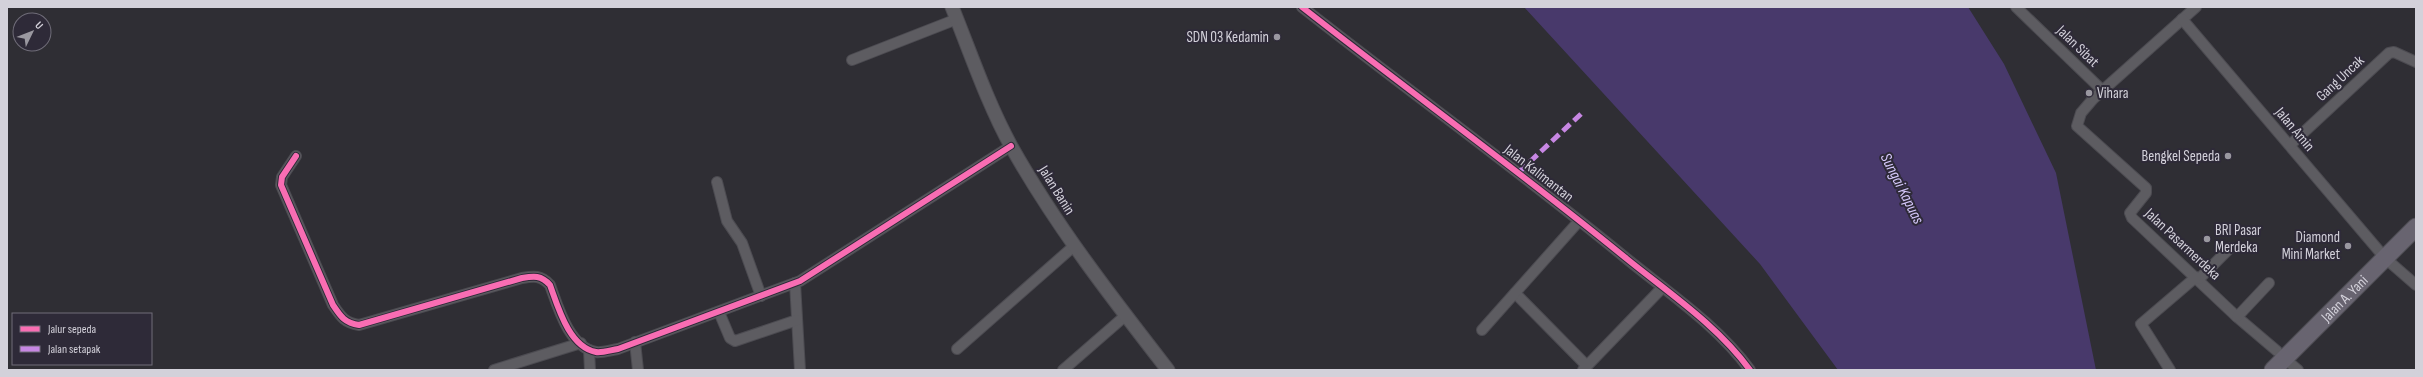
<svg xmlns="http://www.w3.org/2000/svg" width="2423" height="377" viewBox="0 0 2423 377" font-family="'Sofia Sans Condensed',sans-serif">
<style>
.water{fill:#48396b}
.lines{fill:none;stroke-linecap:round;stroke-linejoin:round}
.minor-casing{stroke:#4c4b51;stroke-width:12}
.tertiary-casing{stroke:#4c4b51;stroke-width:15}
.trunk-casing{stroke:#4c4b51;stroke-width:19}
.minor{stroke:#5d5c61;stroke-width:10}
.tertiary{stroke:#5d5c61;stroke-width:13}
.trunk{stroke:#686470;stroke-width:17}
.quiet{stroke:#c787e3;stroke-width:5;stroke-dasharray:10 5;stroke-linecap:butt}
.cycleway-casing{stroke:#2e2a38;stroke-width:8}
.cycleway{stroke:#f96db3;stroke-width:6}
.poi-dot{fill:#9a98a0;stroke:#2e2a38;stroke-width:1.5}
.labels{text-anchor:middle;stroke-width:4;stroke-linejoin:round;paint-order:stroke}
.poi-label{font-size:15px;fill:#d3d1da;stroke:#2e2a38;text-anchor:end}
.street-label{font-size:15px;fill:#d3d1da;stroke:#2e2a38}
.water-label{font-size:16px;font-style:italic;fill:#d5c8fb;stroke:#2e2a38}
</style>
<rect width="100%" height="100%" fill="#2f2e34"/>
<!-- water -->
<path class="water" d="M1524 7H1968L2004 64 2056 173 2096 370H1838L1760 264Z"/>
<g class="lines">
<defs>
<g id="minor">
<path d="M1302 7C1410 92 1521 172 1627 259 1669 293 1718 326 1750 370"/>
<path d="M2016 7 2102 90"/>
<path d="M2196 7 2093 99 2081 113 2077 126 2146 188V193L2130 213 2132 218 2237 317 2277 351"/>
<path d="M2182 19 2385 258 2416 285"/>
<path d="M852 60 957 19"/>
<path d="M2290 145 2389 53 2394 52 2416 62"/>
<path d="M296 156 282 177 281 185 333 305C341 317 345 323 359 325L522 278C534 276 541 275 550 285 558 307 569 347 596 352 602 353 611 350 618 349L800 281 1011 146"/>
<path d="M717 182 727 221 742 243 761 296"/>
<path d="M2199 279 2230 248"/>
<path d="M795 283 800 370"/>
<path d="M1515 293 1587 366"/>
<path d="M719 312 730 338 735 341 797 320"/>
<path d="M2237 317 2269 283"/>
<path d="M1482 330 1579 221"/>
<path d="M635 342 638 370"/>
<path d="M957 349 1074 246"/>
<path d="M589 350 590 370"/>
<path d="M2291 364 2298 370"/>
<path d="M494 370 581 343"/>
<path d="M1063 370 1125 316"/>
<path d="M1583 370 1662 288"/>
<path d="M2170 370 2141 324 2196 277"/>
</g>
<path id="tertiary" d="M952 7C971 54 987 102 1011 146 1056 226 1112 298 1168 370"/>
<g id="trunk">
<path id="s1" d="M2273 370 2416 227"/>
</g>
</defs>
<!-- minor casing -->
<use href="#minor" class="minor-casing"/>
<!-- tertiary casing -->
<use href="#tertiary" class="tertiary-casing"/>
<!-- trunk casing -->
<use href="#trunk" class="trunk-casing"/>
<!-- minor -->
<use href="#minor" class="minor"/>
<!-- tertiary -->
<use href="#tertiary" class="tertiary"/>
<!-- trunk -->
<use href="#trunk" class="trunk"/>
<!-- quiet -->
<path class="quiet" d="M1519 172 1581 114"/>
<defs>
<g id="cycleway">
<path d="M1302 7C1410 92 1521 172 1627 259 1669 293 1718 326 1750 370"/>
<path d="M296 156 282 177 281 185 333 305C341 317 345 323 359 325L522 278C534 276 541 275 550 285 558 307 569 347 596 352 602 353 611 350 618 349L800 281 1011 146"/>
</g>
</defs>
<!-- cycleway casing -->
<use href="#cycleway" class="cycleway-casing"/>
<!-- cycleway -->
<use href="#cycleway" class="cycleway"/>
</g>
<!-- markers -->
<g class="poi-dot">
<circle cx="1277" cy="37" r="4"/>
<circle cx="2089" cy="93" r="4"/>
<circle cx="2228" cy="156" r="4"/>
<circle cx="2207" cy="239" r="4"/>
<circle cx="2348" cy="246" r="4"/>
</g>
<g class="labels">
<!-- poi labels -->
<g class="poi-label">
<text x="1269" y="42">SDN 03 Kedamin</text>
<text x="2097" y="98" text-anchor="start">Vihara</text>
<text x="2220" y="161">Bengkel Sepeda</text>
<text x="2215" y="235" text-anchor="start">BRI Pasar<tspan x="2215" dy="17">Merdeka</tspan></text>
<text x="2340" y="242">Diamond<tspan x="2340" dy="17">Mini Market</tspan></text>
</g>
<!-- street labels -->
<g class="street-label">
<text transform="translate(2078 46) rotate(44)" y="5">Jalan Sibat</text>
<text transform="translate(2340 78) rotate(-43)" y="5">Gang Uncak</text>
<text transform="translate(2295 129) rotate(50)" y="5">Jalan Amin</text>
<text transform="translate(1539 173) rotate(38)" y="5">Jalan Kalimantan</text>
<text transform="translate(1057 190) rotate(58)" y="5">Jalan Banin</text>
<text transform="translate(2183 244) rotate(43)" y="5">Jalan Pasarmerdeka</text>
<text dy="5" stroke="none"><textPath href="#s1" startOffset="101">Jalan A. Yani</textPath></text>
</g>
<!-- water labels -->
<g class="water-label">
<text transform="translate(1903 188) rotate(63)" y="6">Sungai Kapuas</text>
</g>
</g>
<!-- border -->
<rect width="2423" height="377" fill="none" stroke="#d3d1da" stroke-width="16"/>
<!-- legend -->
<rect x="12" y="313" width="140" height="52" fill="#2e2a38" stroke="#706d79"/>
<rect x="20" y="326" width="20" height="6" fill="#f96db3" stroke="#706d79"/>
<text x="48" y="333" font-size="12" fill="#d3d1da">Jalur sepeda</text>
<rect x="20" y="346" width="20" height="6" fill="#c787e3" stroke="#706d79"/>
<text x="48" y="353" font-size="12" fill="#d3d1da">Jalan setapak</text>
<!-- north arrow -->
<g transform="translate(32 32) rotate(47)"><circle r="19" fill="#2e2a38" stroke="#706d79"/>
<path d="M0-3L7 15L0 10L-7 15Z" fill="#9a98a0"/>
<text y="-6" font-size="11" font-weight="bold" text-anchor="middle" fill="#d3d1da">U</text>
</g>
</svg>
